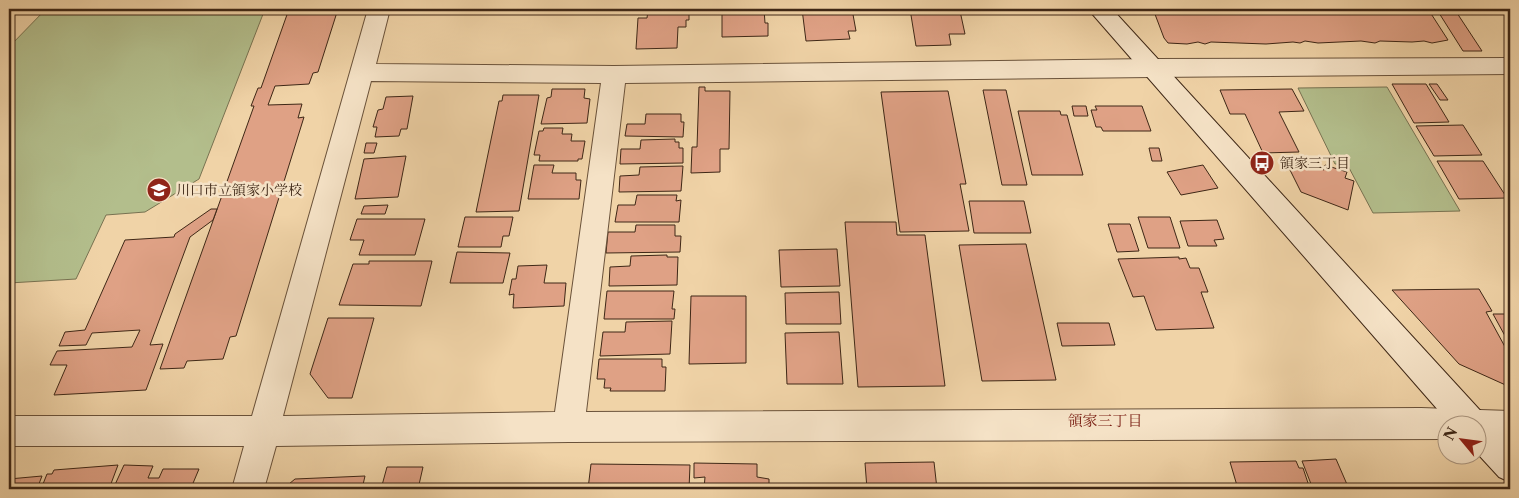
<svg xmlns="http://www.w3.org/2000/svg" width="1519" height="498" viewBox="0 0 1519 498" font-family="'Libre Caslon Text','Noto Serif JP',serif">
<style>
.green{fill:#b3be8c;stroke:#787251}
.building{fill:#dfa185;stroke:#3e2716}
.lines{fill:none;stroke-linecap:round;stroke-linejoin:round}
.street-casing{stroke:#6a523a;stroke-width:2}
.secondary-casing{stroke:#3e2716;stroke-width:2}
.street{fill:#f5e2c6;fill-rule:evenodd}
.secondary{fill:#f5e2c6;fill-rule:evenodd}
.labels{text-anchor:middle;stroke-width:5;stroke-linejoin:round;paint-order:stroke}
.poi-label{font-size:14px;fill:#3e2716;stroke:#f5e2c6;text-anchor:start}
.neighbourhood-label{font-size:15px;fill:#7a1f14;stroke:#f5e2c6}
</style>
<rect width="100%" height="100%" fill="#f0d3a7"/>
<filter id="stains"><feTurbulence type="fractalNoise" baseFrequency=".004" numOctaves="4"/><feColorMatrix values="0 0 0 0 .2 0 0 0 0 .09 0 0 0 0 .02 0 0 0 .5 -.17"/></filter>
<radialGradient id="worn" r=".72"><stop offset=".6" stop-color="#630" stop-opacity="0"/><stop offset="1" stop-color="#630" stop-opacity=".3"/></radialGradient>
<!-- green -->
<g class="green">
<path d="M46 9H265L199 179 145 212 106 215 76 279 9 283V47Z"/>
<path d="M1387 87 1460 211 1373 213 1347 164H1335L1298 88Z"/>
</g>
<!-- building -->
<g class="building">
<path d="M289 9H338L318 72 313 73 309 84 275 86 268 105 302 104 298 118 304 117 236 336 230 337 223 359 187 361 184 368 160 369 254 106H251L258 88H261Z"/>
<path d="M684 9 689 10V20H686V27H678L677 48 636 49 638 18H647L648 10Z"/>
<path d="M722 9H764L765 23H768V36L722 37Z"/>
<path d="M802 9H852L856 31H848L850 39 806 41Z"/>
<path d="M910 9H962L960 11 965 34H949L951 45 916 46Z"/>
<path d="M1153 9H1428L1448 40 1432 43 1424 41 1412 42 1380 41 1375 43 1361 41 1318 43 1305 41 1300 43 1293 42 1266 44 1211 42 1205 44 1198 42 1187 44 1168 43 1164 38Z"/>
<path d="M1439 13H1457L1482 51H1463Z"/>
<path d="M1392 84H1426L1449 122 1414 123Z"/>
<path d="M1429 84H1437L1448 100H1440Z"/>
<path d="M699 87H705V91H730L729 149H720V172L691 173 692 147H697Z"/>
<path d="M552 89H585L584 98 590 99 587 123 541 124 547 98 551 97Z"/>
<path d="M1292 89 1304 111 1279 112 1299 152 1263 153 1245 114H1230L1220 90Z"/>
<path d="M983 90H1006L1027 185H1002Z"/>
<path d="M948 91 966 184H960L969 231 900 232 881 92Z"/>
<path d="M503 95H539L519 211 476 212 499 101H502Z"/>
<path d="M413 96 407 129H401L399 136 375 137 377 127H373L378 110 383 109 386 97Z"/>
<path d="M1072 106H1086L1088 116H1074Z"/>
<path d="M1095 106H1142L1151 131H1103L1101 127H1096L1091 110H1097Z"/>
<path d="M1018 111H1060L1061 115H1067L1083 175H1032Z"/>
<path d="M646 114H681V122H684L683 137 625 136 627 124H645Z"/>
<path d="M1463 125 1482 155 1434 156 1416 126Z"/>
<path d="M544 128H563L562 134H572L571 141H585L582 159H578V161H539L540 155H534L539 131H543Z"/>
<path d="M675 139V142H679V148H683V163L620 164 621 149H640L641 140Z"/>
<path d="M366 143H377L374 153H364Z"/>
<path d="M1149 148H1159L1162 161H1152Z"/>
<path d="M406 156 398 197 355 199 364 159Z"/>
<path d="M1437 161H1483L1507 198 1459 199Z"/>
<path d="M1307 164 1324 170 1325 165 1347 172 1345 178 1354 181 1348 210 1301 192 1288 166Z"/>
<path d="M534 165H554L552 173H576V180H581L579 199H528Z"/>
<path d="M1203 165 1218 188 1181 195 1167 172Z"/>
<path d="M683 166 681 191 619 192 620 176 639 175 640 167Z"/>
<path d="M637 195H677L676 201 681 200 679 222H615L618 205H635Z"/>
<path d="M969 201H1024L1031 233H974Z"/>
<path d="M388 205 385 214H361L364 206Z"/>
<path d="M211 209H217L213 220 190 237 150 345 163 344 146 390 54 395 67 365H50L57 351 132 347 140 330 92 333 86 345 59 346 65 332 85 330 125 240 174 237 175 234Z"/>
<path d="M465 217H513L509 236H503L501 247H458Z"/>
<path d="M1138 217H1170L1180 248H1148Z"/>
<path d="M357 219H425L415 255H359L364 240H350Z"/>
<path d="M1217 220 1224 239 1214 240 1217 246H1188L1180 221Z"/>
<path d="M845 222H896L897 235H925L945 386 858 387Z"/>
<path d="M1108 224H1130L1139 251 1117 252Z"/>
<path d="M636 225H675V236H681L680 252 606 253 608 232H635Z"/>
<path d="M1026 244 1056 380 982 381 959 245Z"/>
<path d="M837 249 840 286 781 287 779 250Z"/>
<path d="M457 252 510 253 503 283H450Z"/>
<path d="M667 255V257H678L677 285 609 286 610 267 630 266 631 256Z"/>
<path d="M1179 257V259L1186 258 1190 268H1199L1208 292H1201L1214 328 1156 330 1144 296 1133 297 1118 259Z"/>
<path d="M369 261H432L421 306 339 305 353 264H369Z"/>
<path d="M547 265 544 283H566L564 306 513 308 514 294 509 295 512 279H516L518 266Z"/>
<path d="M1479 289 1492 311 1486 312 1510 356V387L1459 364 1392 290Z"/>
<path d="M607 291H674L672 309H675L674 319H604Z"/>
<path d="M839 292 841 324H786L785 293Z"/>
<path d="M691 296H746V363L689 364Z"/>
<path d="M1493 314H1510V345Z"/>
<path d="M328 318H374L352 398H328L310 374Z"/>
<path d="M672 321 670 354 600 356 603 332H625L626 322Z"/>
<path d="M1057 323H1109L1115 345 1062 346Z"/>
<path d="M839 332 843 384H787L785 333Z"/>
<path d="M599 359H662V367H666L665 391H610L611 388H604L605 379H597Z"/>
<path d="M1336 459 1349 489H1313L1302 461Z"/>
<path d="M1296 461 1299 468H1303L1310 489H1238L1230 462Z"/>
<path d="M934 462 937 489H867L865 463Z"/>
<path d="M694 463 757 464V477L769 479V489H704L705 477 694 478Z"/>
<path d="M591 464 690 465 689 489H588Z"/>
<path d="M118 465 109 489H41L47 474H52L54 470Z"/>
<path d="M124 465 153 466 148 478H159L163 469H199L191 488 194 489H113Z"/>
<path d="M387 467H423L418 489H381Z"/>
<path d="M42 476 37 489H9V479Z"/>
<path d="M365 476 362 489H283L295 479Z"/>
</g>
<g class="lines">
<defs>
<path id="street" d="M368 9H390L376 64 614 66 1152 59 1510 58V74L1152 77 625 83 586 412 1421 408 1510 411V441L1476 440V426H1446V439L569 442 276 446 264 489H232L244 446H9V416H252ZM371 81 601 83 555 412 283 416Z"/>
<path id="secondary" d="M1088 9H1112L1510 443V482L1499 477 1476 452V426H1452Z"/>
</defs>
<!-- street casing -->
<use href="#street" class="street-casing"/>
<!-- secondary casing -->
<use href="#secondary" class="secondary-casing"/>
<!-- street -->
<use href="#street" class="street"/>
<!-- secondary -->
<use href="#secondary" class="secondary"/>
</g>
<!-- icons -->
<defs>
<symbol id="bus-disc" viewBox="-11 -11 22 22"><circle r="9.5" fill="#8f2418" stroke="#f5e2c6"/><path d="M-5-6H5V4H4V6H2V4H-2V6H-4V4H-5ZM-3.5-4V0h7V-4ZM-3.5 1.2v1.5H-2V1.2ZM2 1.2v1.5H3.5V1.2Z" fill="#fff"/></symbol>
<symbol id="school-disc" viewBox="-11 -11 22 22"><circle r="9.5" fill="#8f2418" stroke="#f5e2c6"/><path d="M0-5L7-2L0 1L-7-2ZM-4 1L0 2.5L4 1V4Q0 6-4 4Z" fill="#fff"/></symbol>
</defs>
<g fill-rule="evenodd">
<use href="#bus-disc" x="1248" y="149" width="28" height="28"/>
<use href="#school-disc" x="145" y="176" width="28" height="28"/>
</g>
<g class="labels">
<!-- poi labels -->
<g class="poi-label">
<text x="1280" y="168">領家三丁目</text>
<text x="176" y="195">川口市立領家小学校</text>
</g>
<!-- neighbourhood labels -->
<g class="neighbourhood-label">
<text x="1105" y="426">領家三丁目</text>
</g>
</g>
<!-- margin -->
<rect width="1519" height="498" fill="none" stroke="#f0d3a7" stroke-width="30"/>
<rect x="10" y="10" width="1499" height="478" fill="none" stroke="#3e2716" stroke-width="2.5"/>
<rect x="15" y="15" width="1489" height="468" fill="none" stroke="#3e2716"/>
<!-- north arrow -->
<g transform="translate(1462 440) rotate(299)"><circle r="24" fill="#f5e2c6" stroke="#ac9780"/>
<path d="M0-4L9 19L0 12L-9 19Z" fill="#8f2418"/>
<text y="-8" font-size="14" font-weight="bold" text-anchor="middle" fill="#3e2716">N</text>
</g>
<rect width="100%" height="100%" filter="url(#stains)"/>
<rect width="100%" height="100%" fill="url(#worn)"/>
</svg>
